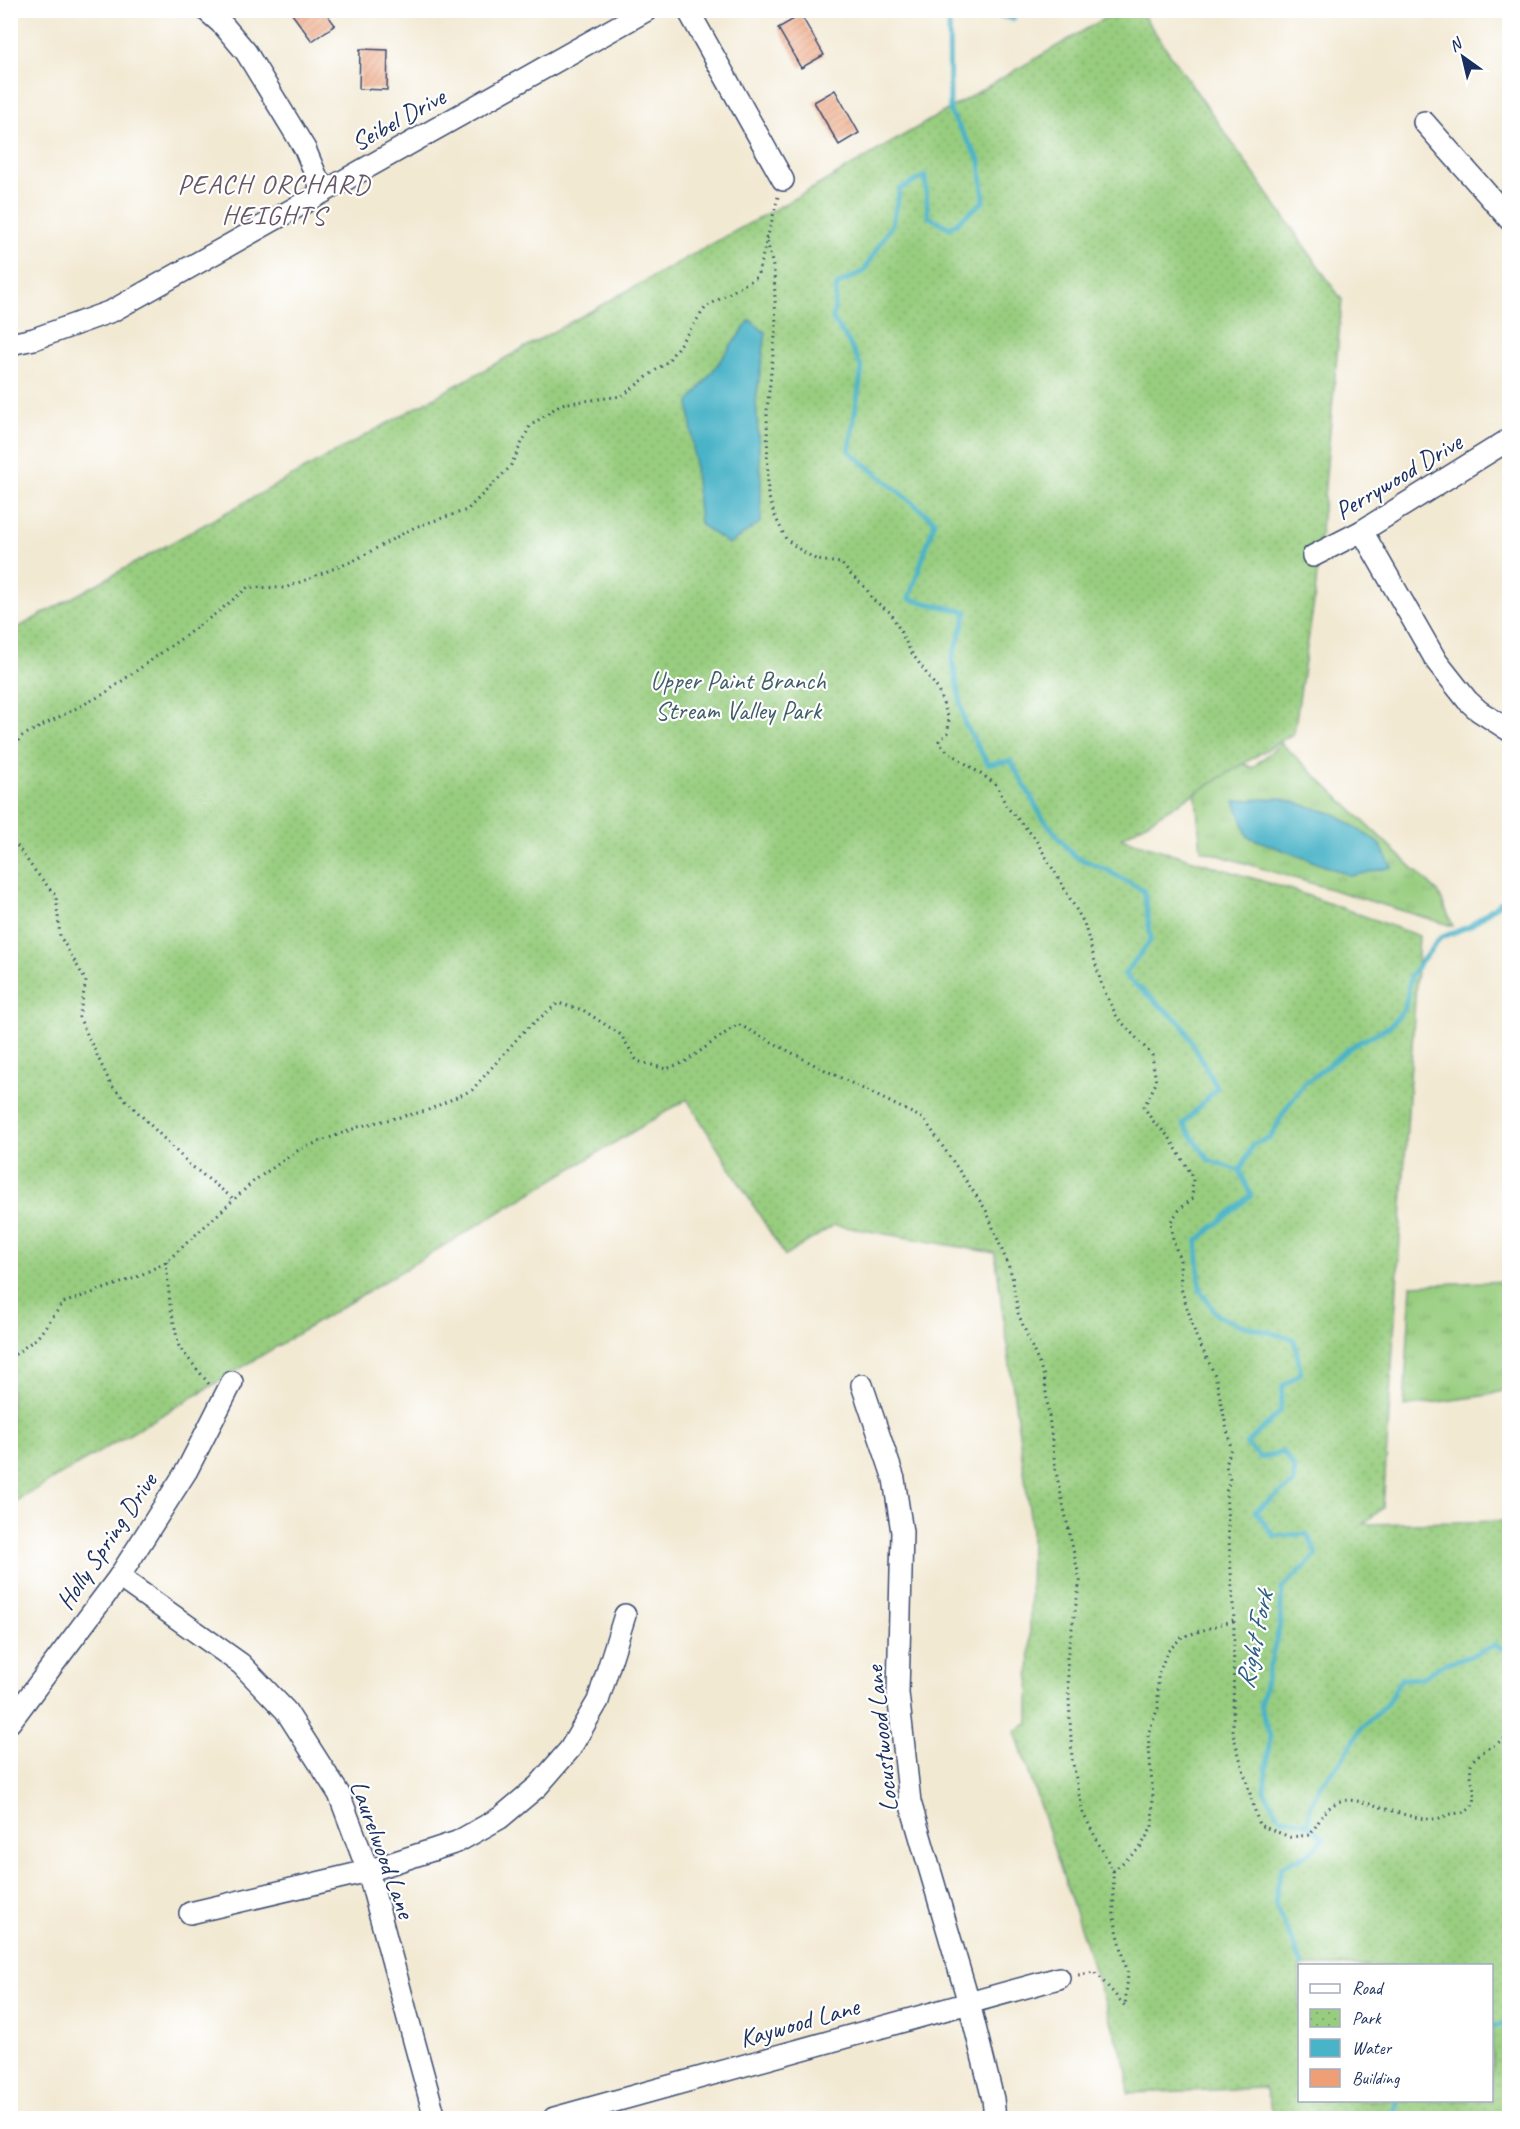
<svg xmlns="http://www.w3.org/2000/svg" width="1520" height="2129" viewBox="0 0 1520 2129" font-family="Caveat,sans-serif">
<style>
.grass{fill:url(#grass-tufts);stroke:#5a7e6e;stroke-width:1.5}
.park{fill:url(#park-dots);stroke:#5a7e6e;stroke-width:1.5;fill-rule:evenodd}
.water{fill:#49b3c7;stroke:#327192;stroke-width:1.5}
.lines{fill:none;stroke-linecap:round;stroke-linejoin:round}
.stream{stroke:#49b3c7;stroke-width:5}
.building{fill:url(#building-hatch)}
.minor-casing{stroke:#3b4b70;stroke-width:24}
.path{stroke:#3b4b70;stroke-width:3;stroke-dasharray:1.5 4.5;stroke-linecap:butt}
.minor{stroke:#fff;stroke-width:21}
.labels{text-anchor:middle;stroke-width:4.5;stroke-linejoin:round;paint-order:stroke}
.street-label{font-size:26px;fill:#1b2f5e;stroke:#fff}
.park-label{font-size:26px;fill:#405e68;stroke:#fff}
.neighbourhood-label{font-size:27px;letter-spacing:1.5px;fill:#655666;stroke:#fff}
.water-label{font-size:27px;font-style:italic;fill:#2b5d83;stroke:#fff}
</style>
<defs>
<pattern id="grass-tufts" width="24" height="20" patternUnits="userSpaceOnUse" patternTransform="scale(1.5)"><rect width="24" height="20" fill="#98cd7f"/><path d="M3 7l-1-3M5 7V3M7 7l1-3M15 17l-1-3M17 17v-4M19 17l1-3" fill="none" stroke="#82b070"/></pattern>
<pattern id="park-dots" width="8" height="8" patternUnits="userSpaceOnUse" patternTransform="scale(1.5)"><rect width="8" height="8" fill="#98cd7f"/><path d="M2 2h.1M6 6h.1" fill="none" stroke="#82b070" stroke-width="1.8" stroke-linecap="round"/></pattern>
<pattern id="building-hatch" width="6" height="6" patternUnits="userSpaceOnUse" patternTransform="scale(1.5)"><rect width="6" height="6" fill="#ee9f76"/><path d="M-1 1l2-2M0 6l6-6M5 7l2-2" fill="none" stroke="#c08264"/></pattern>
</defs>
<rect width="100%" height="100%" fill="#fff"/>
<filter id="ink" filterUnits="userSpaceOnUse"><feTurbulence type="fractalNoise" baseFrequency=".0167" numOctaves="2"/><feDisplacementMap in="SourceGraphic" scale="12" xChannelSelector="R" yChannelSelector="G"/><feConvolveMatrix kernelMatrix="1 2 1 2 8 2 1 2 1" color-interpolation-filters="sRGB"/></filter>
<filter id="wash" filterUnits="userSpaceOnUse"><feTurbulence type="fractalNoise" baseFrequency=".008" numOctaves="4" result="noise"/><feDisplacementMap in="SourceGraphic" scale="24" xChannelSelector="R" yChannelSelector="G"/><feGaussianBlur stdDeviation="1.35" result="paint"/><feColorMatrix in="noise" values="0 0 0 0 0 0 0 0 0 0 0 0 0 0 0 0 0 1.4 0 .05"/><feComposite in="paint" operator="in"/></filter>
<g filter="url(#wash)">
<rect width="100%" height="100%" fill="#f2e9d3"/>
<!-- grass -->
<g class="grass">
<path d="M1190 734 1252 768 1281 743 1438 892 1453 926 1201 850Z"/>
<path d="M1509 1281V1389L1488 1395 1404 1407 1411 1285Z"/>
</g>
<!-- park -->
<path class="park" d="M1117 11H1140L1342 300 1315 595 1294 733 1121 838 1295 891 1419 936 1383 1508 1363 1524 1509 1521V2118H1275L1265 2088 1128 2093V2072L1015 1731 1029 1723 1031 1524 995 1253 834 1225 785 1256 687 1099 211 1386 11 1504 10 632 815 187ZM1300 1966H1492V2100H1300Z"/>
<!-- water -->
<g class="water">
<path d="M750 320 766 333 756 400 761 481V522L729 544 700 524 689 403Z"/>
<path d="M1280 798 1335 814 1379 843 1392 867 1352 876 1248 837 1235 801Z"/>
</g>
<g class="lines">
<!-- stream -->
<g class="stream">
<path d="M1017 10 1013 19 980 11 956 12 949 19 950 112 980 161 984 201 950 228 928 216 925 176 900 189 892 224 864 271 837 285 833 320 847 339 862 368 849 451 935 521 909 599 967 612 952 660 965 724 988 764 1011 761 1042 817 1074 856 1107 870 1144 891 1151 940 1124 975 1182 1024 1217 1088 1183 1124 1209 1160 1240 1171 1251 1195 1197 1241 1200 1290 1218 1316 1241 1325 1294 1339 1301 1373 1283 1386 1280 1412 1246 1444 1261 1458 1283 1452 1295 1469 1293 1484 1255 1511 1274 1536 1307 1534 1317 1555 1282 1588 1280 1624 1260 1706 1270 1736 1264 1790 1280 1817 1308 1824 1324 1839 1311 1852 1281 1867 1275 1904 1303 1966"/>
<path d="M1240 1171 1253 1144 1270 1138 1287 1107 1303 1085 1352 1046 1390 1026 1405 1008 1411 975 1440 938 1470 926 1501 902"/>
<path d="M1308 1824 1310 1807 1320 1785 1342 1760 1362 1727 1386 1705 1401 1679 1422 1678 1445 1663 1468 1657 1495 1645 1510 1652"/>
<path d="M1492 2027 1510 2021"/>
<path d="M1391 2118 1398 2100"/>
</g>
</g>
<g id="blocks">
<!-- building -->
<g class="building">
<path d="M289 10H324L335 25 312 41Z"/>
<path d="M801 15 824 55 801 68 778 28Z"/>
<path d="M360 49 388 50 387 90 359 89Z"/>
<path d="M835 90 859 133 839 145 814 102Z"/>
</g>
</g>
</g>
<g filter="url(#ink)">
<use href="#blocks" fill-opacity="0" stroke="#3b4b70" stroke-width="1.5"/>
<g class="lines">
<defs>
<g id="minor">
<path d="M206 10 224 26 246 52 305 149 323 192"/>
<path d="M688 10 783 180"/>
<path d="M1424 122 1510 220"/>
<path d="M10 344 34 339 112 311 647 10"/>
<path d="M1362 531 1437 662 1467 700 1479 711 1510 731"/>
<path d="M1313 556 1362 531 1510 439"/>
<path d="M862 1385 894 1479 902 1532 898 1693 910 1802 969 2003 993 2099 995 2118"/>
<path d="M119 1577 241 1664 286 1711 339 1794 368 1871 435 2118"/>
<path d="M10 1722 119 1577 187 1470 232 1382"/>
<path d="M190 1913 368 1871 457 1842 500 1818 538 1786 570 1749 598 1701 625 1615"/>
<path d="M554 2118 1059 1978"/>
</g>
</defs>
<!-- minor casing -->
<use href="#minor" class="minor-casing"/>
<!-- path -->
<g class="path">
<path d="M766 236 774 271 776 327 767 410 768 494 774 514 786 539 799 549 817 560 841 563 851 575 866 588 872 599 891 613 911 652 937 688 949 719 948 733 939 741 943 748 997 785 1006 806 1034 837 1060 881 1084 923 1102 986 1117 1017 1152 1055 1156 1083 1144 1107 1152 1120 1169 1137 1193 1177 1192 1199 1180 1209 1171 1221 1173 1240 1180 1260 1181 1288 1196 1336 1215 1375 1231 1448 1226 1466 1230 1480 1226 1492 1234 1620 1233 1734 1259 1825 1290 1837 1310 1835C1318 1824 1323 1810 1336 1803 1356 1791 1407 1822 1434 1819 1440 1819 1446 1815 1452 1814 1457 1813 1465 1813 1469 1809 1482 1799 1468 1779 1471 1765 1474 1753 1500 1744 1510 1734"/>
<path d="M10 757 20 737 104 694 218 612 248 587 285 588 353 561 415 527 467 510 510 467 530 426 561 404 622 396 668 361 706 307 757 277 778 197"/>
<path d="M10 836 35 871 56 896 60 936 86 981 79 1017 111 1085 189 1164 235 1200"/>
<path d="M166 1262 170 1304 179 1347 209 1384"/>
<path d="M10 1358 37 1338 63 1303 135 1278 166 1262 255 1180 300 1149 361 1126 426 1111 472 1090 523 1032 558 1003 583 1010 621 1035 637 1061 666 1069 685 1062 738 1024 813 1064 924 1119 986 1210 1012 1275 1018 1313 1044 1376 1056 1472 1080 1581 1067 1658 1072 1759 1083 1813 1113 1871 1114 1918 1128 1975 1125 2006 1095 1972 1078 1975"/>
<path d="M1113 1871 1140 1848 1152 1827 1153 1797 1148 1734 1158 1708V1676L1167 1652 1182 1637 1234 1620"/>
</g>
<!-- minor -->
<use href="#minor" class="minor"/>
</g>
</g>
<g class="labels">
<!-- street labels -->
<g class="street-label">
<text transform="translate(398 119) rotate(-29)" y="9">Seibel Drive</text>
<text transform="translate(1398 476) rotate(-31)" y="9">Perrywood Drive</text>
<text transform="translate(106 1541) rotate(-56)" y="9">Holly Spring Drive</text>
<text transform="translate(881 1739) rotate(-96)" y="9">Locustwood Lane</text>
<text transform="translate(383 1849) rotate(70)" y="9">Laurelwood Lane</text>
<text transform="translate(799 2022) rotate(-16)" y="9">Kaywood Lane</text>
</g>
<!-- park labels -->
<g class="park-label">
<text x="738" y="689">Upper Paint Branch<tspan x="738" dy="30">Stream Valley Park</tspan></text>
</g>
<!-- neighbourhood labels -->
<g class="neighbourhood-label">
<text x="274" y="193">PEACH ORCHARD<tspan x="274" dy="31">HEIGHTS</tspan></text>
</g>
<!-- water labels -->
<g class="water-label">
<text transform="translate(1254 1640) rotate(-78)" y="9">Right Fork</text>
</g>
</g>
<!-- margin -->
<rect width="1520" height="2129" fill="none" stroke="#fff" stroke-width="36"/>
<!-- legend -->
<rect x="1298" y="1964" width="195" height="138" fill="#ffffff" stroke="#a4acbf" stroke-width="1.5"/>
<rect x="1310" y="1984" width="30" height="9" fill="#ffffff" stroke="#a4acbf" stroke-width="1.5"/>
<text x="1352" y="1994" font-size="18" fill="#1b2f5e">Road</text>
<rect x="1310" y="2009" width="30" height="18" fill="url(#park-dots)" stroke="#a4acbf" stroke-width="1.5"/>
<text x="1352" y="2024" font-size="18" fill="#1b2f5e">Park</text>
<rect x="1310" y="2039" width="30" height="18" fill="#49b3c7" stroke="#a4acbf" stroke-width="1.5"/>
<text x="1352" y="2054" font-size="18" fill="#1b2f5e">Water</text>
<rect x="1310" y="2069" width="30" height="18" fill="#ee9f76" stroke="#a4acbf" stroke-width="1.5"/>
<text x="1352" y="2084" font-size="18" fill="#1b2f5e">Building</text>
<!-- north arrow -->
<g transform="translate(1463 57) rotate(326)" stroke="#ffffff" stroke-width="4.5" paint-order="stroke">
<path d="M0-4.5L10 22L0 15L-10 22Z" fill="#1b2f5e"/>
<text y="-9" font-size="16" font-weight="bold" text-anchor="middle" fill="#1b2f5e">N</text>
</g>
</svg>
